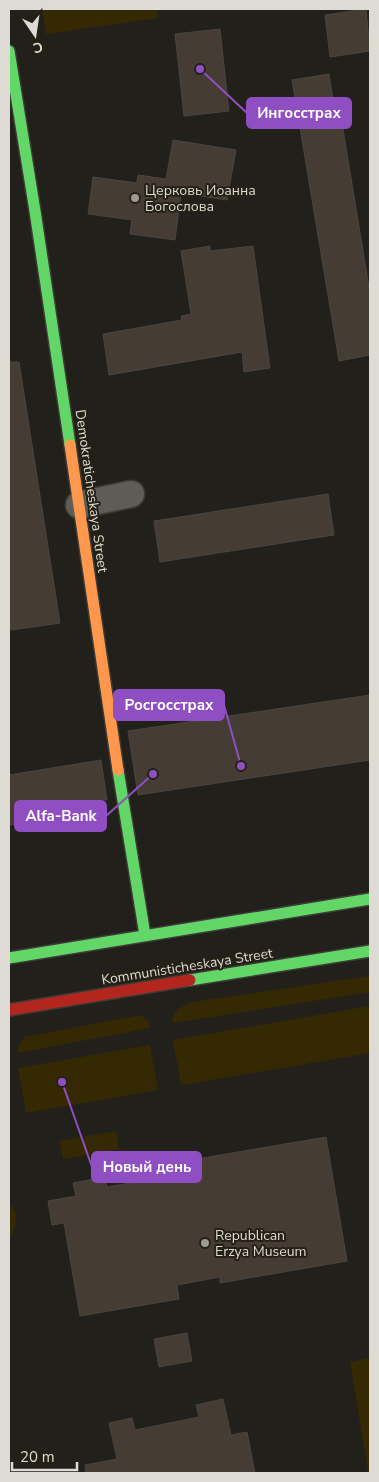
<svg xmlns="http://www.w3.org/2000/svg" width="379" height="1482" viewBox="0 0 379 1482" font-family="'Nunito Sans',sans-serif">
<style>
.green{fill:#352904}
.building{fill:#453d34;stroke:#484541}
.lines{fill:none;stroke-linecap:round;stroke-linejoin:round}
.street-casing{stroke:#3d3b37;stroke-width:29}
.fast-casing{stroke:#3d3b37;stroke-width:14}
.slow-casing{stroke:#3d3b37;stroke-width:14}
.jam-casing{stroke:#3d3b37;stroke-width:14}
.street{stroke:#5e5c57;stroke-width:26}
.fast{stroke:#63d668;stroke-width:11}
.slow{stroke:#ff974d;stroke-width:11}
.jam{stroke:#b3261e;stroke-width:11}
.poi-dot{fill:#9c9a92;stroke:#252116;stroke-width:2}
.labels{text-anchor:middle;stroke-width:4;stroke-linejoin:round;paint-order:stroke}
.poi-label{font-size:14px;fill:#dddbd3;stroke:#252116;text-anchor:start}
.street-label{font-size:14px;fill:#dddbd3;stroke:#252116}
.leader{fill:none;stroke:#8f4fc3;stroke-width:2}
.callout-dot{fill:#8f4fc3;stroke:#252116;stroke-width:2}
.callout{fill:#8f4fc3;stroke:#8f4fc3;stroke-width:2}
.callout-label{font-size:15px;text-anchor:middle;font-weight:bold;fill:#fff}
</style>
<rect width="100%" height="100%" fill="#22201a"/>
<!-- green -->
<g class="green">
<path d="M42 9H157L158 18 46 34Z"/>
<path d="M370 976V992L173 1023C171 1010 182 1007 193 1002Z"/>
<path d="M370 1006V1053L181 1085 173 1040Z"/>
<path d="M141 1015 148 1021 150 1028 17 1053 19 1045 24 1037Z"/>
<path d="M150 1045 158 1090 26 1113 18 1068Z"/>
<path d="M116 1131 119 1149 63 1159 59 1141Z"/>
<path d="M9 1203C11 1205 13 1207 14 1210 18 1218 14 1233 9 1239Z"/>
<path d="M370 1358V1471L368 1472 350 1362Z"/>
</g>
<!-- building -->
<g class="building">
<path d="M366 9 370 51 330 57 325 15Z"/>
<path d="M220 29 229 111 184 116 175 34Z"/>
<path d="M329 74 334 106 339 105 370 293V355L339 361 292 80Z"/>
<path d="M173 140 236 150 227 200 181 193 175 240 130 234 132 220 88 214 93 177 137 183 138 175 166 179Z"/>
<path d="M210 246V251L253 246 270 368 244 372 242 352 109 375 103 334 182 320 181 316 191 314 181 251Z"/>
<path d="M9 362H19L60 623 11 630 9 614Z"/>
<path d="M328 494 334 535 160 562 154 521Z"/>
<path d="M370 695V760L138 795 128 731Z"/>
<path d="M101 760 107 800H101L103 810 9 825V775Z"/>
<path d="M326 1137 347 1261 220 1283V1277L177 1285 179 1299 80 1316 64 1223 52 1225 48 1201 76 1196 73 1183 105 1177 107 1187 165 1177 166 1182 200 1176 197 1159Z"/>
<path d="M187 1333 192 1361 159 1367 154 1339Z"/>
<path d="M223 1399 231 1435 247 1432 255 1473H86L85 1465 117 1459 109 1423 132 1418 135 1430 199 1417 196 1405Z"/>
</g>
<g class="lines">
<defs>
<path id="street" d="M79 505 131 494"/>
<g id="fast">
<path d="M9 51 35 211 70 445"/>
<path d="M118 770 145 935"/>
<path d="M9 958 370 899"/>
<path d="M190 980 370 951"/>
</g>
<path id="slow" d="M70 445 118 770"/>
<path id="jam" d="M9 1010 190 980"/>
</defs>
<!-- street casing -->
<use href="#street" class="street-casing"/>
<!-- fast casing -->
<use href="#fast" class="fast-casing"/>
<!-- slow casing -->
<use href="#slow" class="slow-casing"/>
<!-- jam casing -->
<use href="#jam" class="jam-casing"/>
<!-- street -->
<use href="#street" class="street"/>
<!-- fast -->
<use href="#fast" class="fast"/>
<!-- slow -->
<use href="#slow" class="slow"/>
<!-- jam -->
<use href="#jam" class="jam"/>
</g>
<!-- markers -->
<g class="poi-dot">
<circle cx="135" cy="198" r="5"/>
<circle cx="205" cy="1243" r="5"/>
</g>
<g class="labels">
<!-- poi labels -->
<g class="poi-label">
<text x="145" y="195">Церковь Иоанна<tspan x="145" dy="16">Богослова</tspan></text>
<text x="215" y="1240">Republican<tspan x="215" dy="16">Erzya Museum</tspan></text>
</g>
<!-- street labels -->
<g class="street-label">
<text transform="translate(92 491) rotate(82)" y="5">Demokraticheskaya Street</text>
<text transform="translate(187 966) rotate(-9)" y="5">Kommunisticheskaya Street</text>
</g>
</g>
<!-- callouts -->
<path class="leader" d="M200 69L247 113M241 766L224 705M153 774L106 816M62 1082L92 1167"/>
<g class="callout-dot">
<circle cx="200" cy="69" r="5"/>
<circle cx="241" cy="766" r="5"/>
<circle cx="153" cy="774" r="5"/>
<circle cx="62" cy="1082" r="5"/>
</g>
<g class="callout">
<rect x="247" y="98" width="104" height="30" rx="5"/>
<rect x="114" y="690" width="110" height="30" rx="5"/>
<rect x="15" y="801" width="91" height="30" rx="5"/>
<rect x="92" y="1152" width="109" height="30" rx="5"/>
</g>
<g class="callout-label">
<text x="299" y="118">Ингосстрах</text>
<text x="169" y="710">Росгосстрах</text>
<text x="61" y="821">Alfa-Bank</text>
<text x="147" y="1172">Новый день</text>
</g>
<!-- border -->
<rect width="379" height="1482" fill="none" stroke="#dddbd3" stroke-width="20"/>
<!-- north arrow -->
<g transform="translate(35 35) rotate(167)" stroke="#252116" stroke-width="4" paint-order="stroke">
<path d="M0-4L9 19L0 12L-9 19Z" fill="#dddbd3"/>
<text y="-8" font-size="14" font-weight="bold" text-anchor="middle" fill="#dddbd3">С</text>
</g>
<!-- scale -->
<path d="M12 1462v8h65v-8" fill="none" stroke="#dddbd3" stroke-width="2.5"/>
<text x="20" y="1462" font-size="15" fill="#dddbd3" stroke="#252116" stroke-width="4" paint-order="stroke">20 m</text>
</svg>
